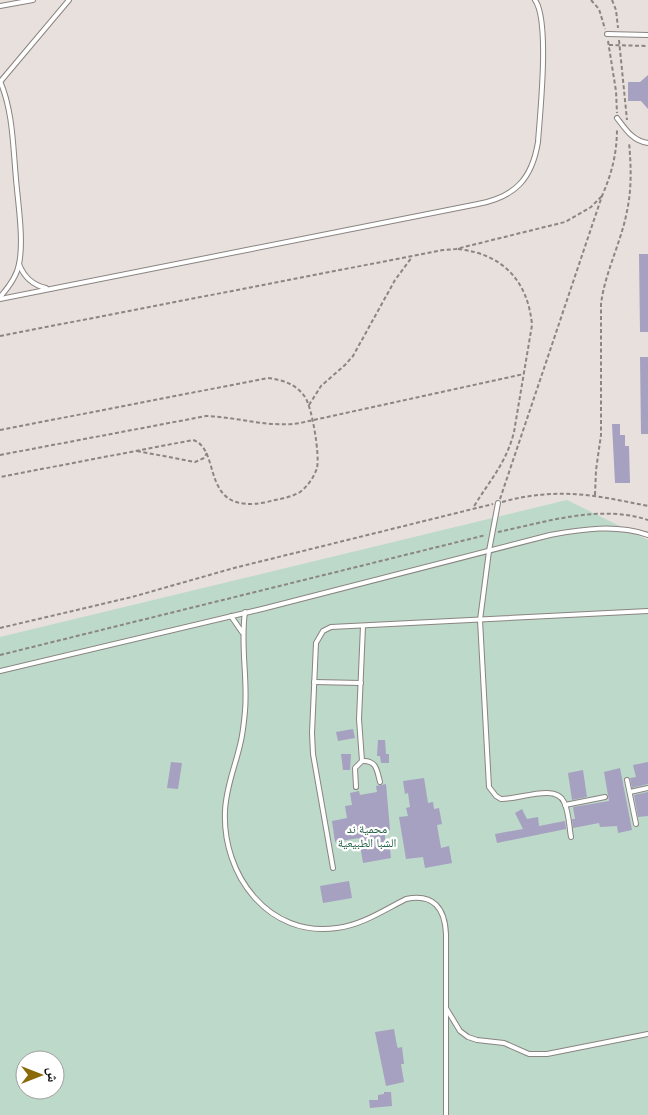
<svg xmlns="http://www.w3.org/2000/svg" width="648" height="1115" viewBox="0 0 648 1115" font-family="'PT Sans','Noto Naskh Arabic',sans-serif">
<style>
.green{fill:#bcd9c9;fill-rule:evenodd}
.building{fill:#a6a0c1}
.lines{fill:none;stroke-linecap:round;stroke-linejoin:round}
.service-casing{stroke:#8a8481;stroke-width:6}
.path{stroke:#8b8583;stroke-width:2;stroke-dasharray:4 2.5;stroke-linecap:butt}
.service{stroke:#fff;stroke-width:4}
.labels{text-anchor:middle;stroke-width:4.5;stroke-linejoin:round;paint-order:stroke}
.park-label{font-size:12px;fill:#215e43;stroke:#fff}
</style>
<rect width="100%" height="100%" fill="#e7e0dd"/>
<!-- green -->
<path class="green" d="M567 500 648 540V1115H0V637ZM25 1060H55V1090H25Z"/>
<!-- building -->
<g class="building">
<path d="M648 75V109L641 101H628V82H640Z"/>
<path d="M639 254H648V332H640Z"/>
<path d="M640 357H648V434H641Z"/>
<path d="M612 424H620V435H625V446H629L630 483H615Z"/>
<path d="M353 729 355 738 338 741 336 732Z"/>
<path d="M378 740H385L386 754H389V763H381L380 756H377Z"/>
<path d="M341 754H351L350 770H343Z"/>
<path d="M171 762 182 763 178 789 167 788Z"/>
<path d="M648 762V784L632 788 630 778 636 777 633 765Z"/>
<path d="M620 768 632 830 618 833 617 826 600 827 599 823 573 828 572 819H575L573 807 609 801 604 772Z"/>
<path d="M583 770 587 797 572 800 568 773Z"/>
<path d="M424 778 428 803 433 802 434 809 439 808 442 824 437 825 441 848 449 846 452 863 425 868 423 857 406 859 399 817 408 816 406 808 410 807 408 793 405 794 403 781Z"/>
<path d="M386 784 390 830 384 831 387 849H390L391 858 363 863 359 838 335 842 332 821 347 818 345 806 352 805 350 793 359 791 360 795 377 792 376 786Z"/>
<path d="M648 792V816L638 817 634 795Z"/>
<path d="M522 809 527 819 538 817 539 826 565 821 566 829 497 843 495 834 523 829 515 813Z"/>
<path d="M349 881 352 898 323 903 320 886Z"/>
<path d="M394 1029 397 1046 398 1048 402 1047 404 1064H401L404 1082 386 1086 375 1032Z"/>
<path d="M384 1092H391L392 1106 370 1108 369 1100H378V1095L384 1094Z"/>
</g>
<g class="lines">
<defs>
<g id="service">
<path d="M0 6 33 0"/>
<path d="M607 34 648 35"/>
<path d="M0 81C13 111 13 147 16 179 18 203 24 241 19 264 17 276 8 288 0 297"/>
<path d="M0 82 69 0"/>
<path d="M617 118C626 130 633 141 648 143"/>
<path d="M19 264C24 277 32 285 46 288"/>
<path d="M0 299 478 204C515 197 532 179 538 142 540 113 550 21 535 0"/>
<path d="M498 503 489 551 480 620 489 787 496 796 501 799C518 800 556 783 564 802 569 812 569 826 571 837"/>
<path d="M245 612C240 645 248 678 245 711 244 722 243 734 240 745 235 767 226 787 225 811 222 874 268 938 337 928 362 925 384 910 406 899 434 893 445 909 446 934V1115"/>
<path d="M231 616 242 632"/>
<path d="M0 671 262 609 550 535C583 529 616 524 648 535"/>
<path d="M314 682 361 683"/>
<path d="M362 761 359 719 363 626"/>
<path d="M627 780 636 824"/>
<path d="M356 787 355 768 362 761C377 760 377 771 380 782"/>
<path d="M630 792 648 788"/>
<path d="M565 805 605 797"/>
<path d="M333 868 313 754 312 733 316 643 323 631 331 627 648 611"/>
<path d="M446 1008 460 1031 468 1037 477 1040 504 1043 529 1054H547L648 1034"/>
</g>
</defs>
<!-- service casing -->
<use href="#service" class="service-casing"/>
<!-- path -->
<g class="path">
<path d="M591 0 599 9 605 29"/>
<path d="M612 0 616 10 618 28"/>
<path d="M619 40 627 120"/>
<path d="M608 41 616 91 617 113"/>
<path d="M609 45 648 46"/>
<path d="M458 249C503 254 528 281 532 325L514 432C506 464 489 481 473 508"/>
<path d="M0 336 443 250 456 249 565 222 591 207 602 196"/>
<path d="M309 405 321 386 345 365 353 356 395 280 412 257"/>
<path d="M0 430 268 378C283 380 296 384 305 397 312 407 320 455 317 468 314 477 308 486 300 492 290 498 278 499 267 502 198 516 223 450 193 440L0 477"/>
<path d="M137 451 195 462 204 458 207 453"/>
<path d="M0 455 206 416C238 417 268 428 300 423L524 374"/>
<path d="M595 495 596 470 601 435V304C605 272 621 243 627 211 632 188 631 165 629 142"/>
<path d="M500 499 602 196C612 173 617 153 617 128"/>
<path d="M502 502C557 487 595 495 648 506"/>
<path d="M498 532C546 522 600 504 648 520"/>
<path d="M0 628 132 597 234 568 493 504"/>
<path d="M0 655 486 535"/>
</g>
<!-- service -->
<use href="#service" class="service"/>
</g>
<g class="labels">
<!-- park labels -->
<g class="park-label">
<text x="367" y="833">محمية ند<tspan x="367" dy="14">الشبا الطبيعية</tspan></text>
</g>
</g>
<!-- north arrow -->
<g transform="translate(40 1075) rotate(90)"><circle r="24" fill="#ffffff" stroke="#a19f9f"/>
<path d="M0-4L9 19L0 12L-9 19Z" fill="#8b6a0a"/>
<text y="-8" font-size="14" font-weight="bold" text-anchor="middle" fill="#13100f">ش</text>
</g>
</svg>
